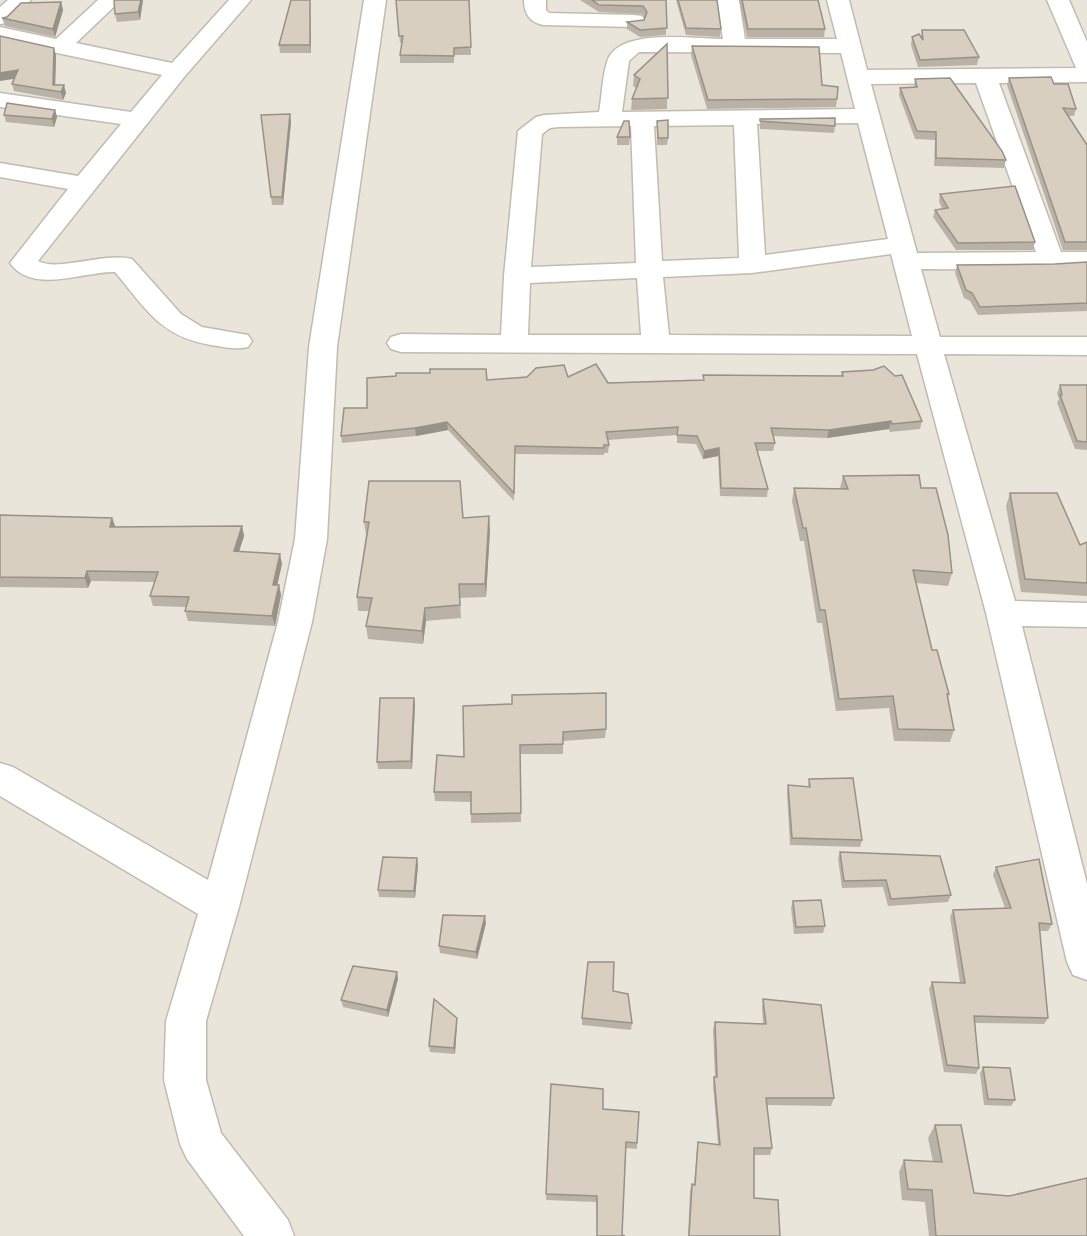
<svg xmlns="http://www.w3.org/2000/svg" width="1087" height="1236" viewBox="0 0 1087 1236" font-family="Montserrat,sans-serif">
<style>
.residential{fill:#eae5da}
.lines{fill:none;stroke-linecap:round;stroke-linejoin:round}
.street-casing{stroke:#c2bbae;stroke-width:3}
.street{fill:#fff;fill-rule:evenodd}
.wall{fill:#bab2a6}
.shaded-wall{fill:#979187}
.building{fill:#d8cfc1;stroke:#979187;stroke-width:1.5}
</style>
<rect width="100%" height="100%" fill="#f6f3ec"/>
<!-- residential -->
<rect class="residential" x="0" y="0" width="1087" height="1236"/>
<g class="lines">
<defs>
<g id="street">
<path d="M8 0H31L8 23 0 24V7Z"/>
<path d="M98 0H121L76 43 172 63 229 0H251L185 76 38 261C58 272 104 252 132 259L181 314 202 327 248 335 252 341 248 347C235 350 224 347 211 345 161 337 146 309 115 272 85 271 32 295 10 263L68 189 0 177V163L78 176 121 124 0 107V93L131 112 162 75 0 41V27L56 39Z"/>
<path d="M364 0H386L337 347 327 539 312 622 239 907 206 1021V1080L221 1133 288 1220 294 1236H244L187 1159 180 1144 164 1080 166 1021 198 914 0 796V763L13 767 208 880 278 622 295 539 309 347Z"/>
<path d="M524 0H546V10L549 13 634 15 642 16 645 21 642 26 634 27 543 25C529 22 524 13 524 0Z"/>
<path d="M717 0H739L745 39H837L827 0H849L867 70 1076 68 1047 0H1069L1087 42V82L999 83 1061 252H1087V268L1052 270 921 269 940 337H1087V355L944 354 1015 601 1087 603V627L1022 626 1087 884V980L1073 975 1067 962 986 613 917 354 401 352 391 349 387 343 391 337 401 334 501 335 504 276 518 131 536 117 544 115 599 112C602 96 602 77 607 62 617 27 694 39 723 39ZM639 52 841 53 855 109 622 112 629 61ZM976 83 1036 252 917 253 871 84ZM858 123 888 239 765 255 757 124ZM734 125 739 258 662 261 654 126ZM631 126 636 263 531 267 542 134 550 128 559 127ZM891 254 912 336 669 335 663 277 752 273ZM637 278 641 335H528L530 283Z"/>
</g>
</defs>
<!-- street casing -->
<use href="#street" class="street-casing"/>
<!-- street -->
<use href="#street" class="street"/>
</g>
<!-- wall -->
<g class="wall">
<path d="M143 0 140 20 117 22 115 14Z"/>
<path d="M291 0H310L311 53H280L279 45Z"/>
<path d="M396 0H469L471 55H454V63H400V55L402 43H400Z"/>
<path d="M580 0H666V35L640 37 627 29V22L644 20 645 18 642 14 599 12Z"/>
<path d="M676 0H717L721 29 720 37 686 35Z"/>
<path d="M739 0H818L825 29 824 37H747Z"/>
<path d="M61 2 63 10 55 37 5 26 2 18Z"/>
<path d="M922 30 979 57 977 65 918 67 911 45 912 37H921Z"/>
<path d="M667 44V109L631 110 632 99 636 88 633 86 634 75Z"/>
<path d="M692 46 822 85 837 99 836 107 707 109 691 55Z"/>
<path d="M56 55 55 85 66 93 63 100 14 91 12 84 14 79Z"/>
<path d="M1009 78 1076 109 1074 116H1068L1087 145V250H1063L1007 85Z"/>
<path d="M915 79 1006 160 1004 168 934 166 935 140 915 139 899 95 900 88 914 87Z"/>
<path d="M55 110 57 117 54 127 6 122 4 115Z"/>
<path d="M261 115 291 122 283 205H272Z"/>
<path d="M760 119 835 126 834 133 760 129Z"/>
<path d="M657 121 668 138 667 145H657Z"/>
<path d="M617 137H630L629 145H617Z"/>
<path d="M940 194 1035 242 1033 250H956L933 217 935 210 942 209 939 201Z"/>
<path d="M1087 262V311L978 315 970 301 964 298 955 273 957 265 1055 264Z"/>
<path d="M842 372 922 421 920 429 890 432 889 429 827 438 773 436 775 443 773 451H757L768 489 767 497 720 496 718 456 703 459 696 444 677 443V435L608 440 609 445 608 453H604V455L515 454 514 501 448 430 416 436 342 443 341 436 367 408 487 380 568 377 608 383 703 380V375L841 376Z"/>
<path d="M1060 385H1087V450L1075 449 1057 403 1059 399 1057 393Z"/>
<path d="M843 476 921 488 952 573 948 586 916 583 932 650 949 694 948 698 954 730 950 742 894 741 889 708 836 711 822 623H817L804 541H800L792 501 794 488H840Z"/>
<path d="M1010 493 1080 545 1087 542V596L1021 592 1006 506Z"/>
<path d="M0 515 112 518 115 527 242 526 244 536 239 551 282 564 277 585H279L281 595 275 626 188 621 185 611 186 607 153 606 150 596 155 582 91 581 88 588 0 587Z"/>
<path d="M463 518 490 530 486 597 460 598 461 618 426 621 423 644 368 639 366 626 369 611H358L357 597 366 535 364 522Z"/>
<path d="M414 698 415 705 412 769H378L377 762Z"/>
<path d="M463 706 606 729 605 738 563 741V754H520L521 822 471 823V802L435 801 434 792 464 757Z"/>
<path d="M809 779 862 840 860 847 790 845 787 793 788 785 808 787Z"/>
<path d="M840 852 951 895 948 902 888 906 883 887 842 888 838 859Z"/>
<path d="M418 865 415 898 379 897 378 890Z"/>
<path d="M996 867 1052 924 1048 931H1040L1048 1018 1044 1024 975 1023 979 1068 976 1074 944 1072 929 989 932 982 960 983 950 917 953 910 1005 908 993 875Z"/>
<path d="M793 901 825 926 823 933 794 934 791 908Z"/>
<path d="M486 923 477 959 440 953 439 946Z"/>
<path d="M397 972 398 979 388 1017 343 1007 341 1000Z"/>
<path d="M613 991 632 1023 631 1030 582 1025V1018Z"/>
<path d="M763 999 834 1098 831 1106 767 1105 772 1148 770 1155H754V1198L780 1236H688L690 1191 692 1184 694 1185 697 1149 698 1142 718 1144 713 1085 714 1077H715L713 1030 715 1022 763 1024 762 1007Z"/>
<path d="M457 1018V1024L455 1054 430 1052 429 1046Z"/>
<path d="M983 1067 1015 1100 1011 1106 984 1105 980 1073Z"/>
<path d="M551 1084 603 1109 637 1143V1149L626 1148 622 1235 625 1236H597L596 1202 546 1200Z"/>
<path d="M935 1125 974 1193 1087 1236H929L925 1202 902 1200 899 1172 904 1160 933 1162 928 1138Z"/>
</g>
<!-- shaded-wall -->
<g class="shaded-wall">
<path d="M141 0H143L140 20 138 12Z"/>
<path d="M310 0 311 53 310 45Z"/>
<path d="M61 2 63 10 55 37 53 29Z"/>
<path d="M54 48 56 55 55 92 53 85Z"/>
<path d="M18 70 20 78 0 81V73Z"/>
<path d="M64 85 66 93 63 100 61 92Z"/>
<path d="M55 110 57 117 54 127 52 119Z"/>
<path d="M290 114 291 122 283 205 282 197Z"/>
<path d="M891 421 889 429 827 438 829 430Z"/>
<path d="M447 422 448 430 416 436 415 428Z"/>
<path d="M719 448 718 456 703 459 704 451Z"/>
<path d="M489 516 490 530 486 597 485 584Z"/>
<path d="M112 518 116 528 110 527Z"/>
<path d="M242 526 244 536 236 561 234 551Z"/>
<path d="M280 554 282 564 275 595 273 585Z"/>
<path d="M87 571 91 581 88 588 85 578Z"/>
<path d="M279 585 281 595 275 626 272 616Z"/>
<path d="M425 608 426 621 423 644 422 631Z"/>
<path d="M414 698 415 705 412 769 411 761Z"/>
<path d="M417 858 418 865 415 898 414 891Z"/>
<path d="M485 916 486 923 477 959 476 952Z"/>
<path d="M397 972 398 979 388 1017 387 1010Z"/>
<path d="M457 1018V1024L455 1054 454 1048Z"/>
</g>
<!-- building -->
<g class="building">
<path d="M115 0H141L138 12 115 14 114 1Z"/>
<path d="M291 0H310V45H279Z"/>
<path d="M396 0H469L471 47 454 48V56L400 55 403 36H399Z"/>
<path d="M592 0H666L667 28 640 30 627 22 644 20 647 12 643 6 599 5Z"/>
<path d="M678 0H717L721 29 686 28Z"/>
<path d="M742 0H818L825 29H748Z"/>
<path d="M61 2 53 29 2 18 7 17 21 3Z"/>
<path d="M922 30H964L979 57 920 60 912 37 919 34 923 40Z"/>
<path d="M0 36 54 48 53 85H64L61 92 12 84 18 70 0 73Z"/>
<path d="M667 44 668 98 632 99 640 79 634 75Z"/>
<path d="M692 46 819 47 822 85 838 87 837 99 708 100Z"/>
<path d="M1051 77 1054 84H1068L1076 109 1063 108 1087 145V242H1065L1009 78Z"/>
<path d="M950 78 1002 151 1006 160 936 158V132L917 131 900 88 917 87 915 79Z"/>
<path d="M7 103 55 110 52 119 4 115Z"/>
<path d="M290 114 282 197H271L261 115Z"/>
<path d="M835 118V126L760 121V119Z"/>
<path d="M668 120V138H658L657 121Z"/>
<path d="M624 121H629L630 137H617Z"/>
<path d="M1015 186 1035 242 958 243 935 210 948 208 940 194Z"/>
<path d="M1087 262V303L980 307 972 293 966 290 957 265 1055 264Z"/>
<path d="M596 364 608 383 704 380 703 375 843 376 842 372 873 370 884 366 895 376 902 375 922 421 892 424 891 421 829 430 771 428 775 443H755L768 489 721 488 719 448 704 451 697 436 677 435 678 427 606 432 609 445H604V448L515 446 514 493 447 422 415 428 341 436 344 408H367V378L396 376V373H430V369H486L487 380 527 377 536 368 564 365 568 377Z"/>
<path d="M1060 385H1087V442L1077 441 1060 395H1062Z"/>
<path d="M919 475 921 488H936L948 535 952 573 913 570 932 650H937L949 694H947L954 730 898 729 893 696 839 699 825 610H820L806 528H803L794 488 848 489 843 476Z"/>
<path d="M369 481H460L463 518 489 516 485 584H459L460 605 425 608 422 631 366 626 372 598 357 597 369 522H364Z"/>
<path d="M1010 493H1057L1080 545 1087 542V583L1025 579Z"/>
<path d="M0 515 112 518 110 527 242 526 234 551 280 554 273 585H279L272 616 185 611 189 597 150 596 158 572 87 571 85 578 0 577Z"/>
<path d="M606 693V729L563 732V744L520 745 521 813 471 814V792H434L437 755 464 757 463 706 512 704V695Z"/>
<path d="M380 698H414L411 761 377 762Z"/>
<path d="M853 778 862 840 792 838 788 785 810 787 809 779Z"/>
<path d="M840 852 940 856 951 895 891 899 886 880 844 881Z"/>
<path d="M383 857 417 858 414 891 378 890Z"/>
<path d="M1039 859 1052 924 1039 923 1048 1018 974 1016 979 1068 947 1065 932 982 965 983 953 910 1011 908 996 867Z"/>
<path d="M821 900 825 926 796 927 793 901Z"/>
<path d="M443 915 485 916 476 952 439 946Z"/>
<path d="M588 962H614L613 991 628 994 632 1023 582 1018Z"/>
<path d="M353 966 397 972 387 1010 341 1000Z"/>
<path d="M434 999 457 1018 454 1048 429 1046Z"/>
<path d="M763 999 821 1005 834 1098H766L772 1148H754V1198L778 1200 780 1236H689L692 1184 695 1185 698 1142 720 1145 714 1077H717L715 1022 766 1024Z"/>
<path d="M983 1067 1010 1068 1015 1100 988 1099Z"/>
<path d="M551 1084 603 1089V1109L639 1112 637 1143 626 1142 622 1235 625 1236H597V1196L546 1194Z"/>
<path d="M935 1125H961L974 1193 1009 1196 1087 1178V1236H936L932 1190 908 1189 904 1160 942 1162Z"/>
</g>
</svg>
